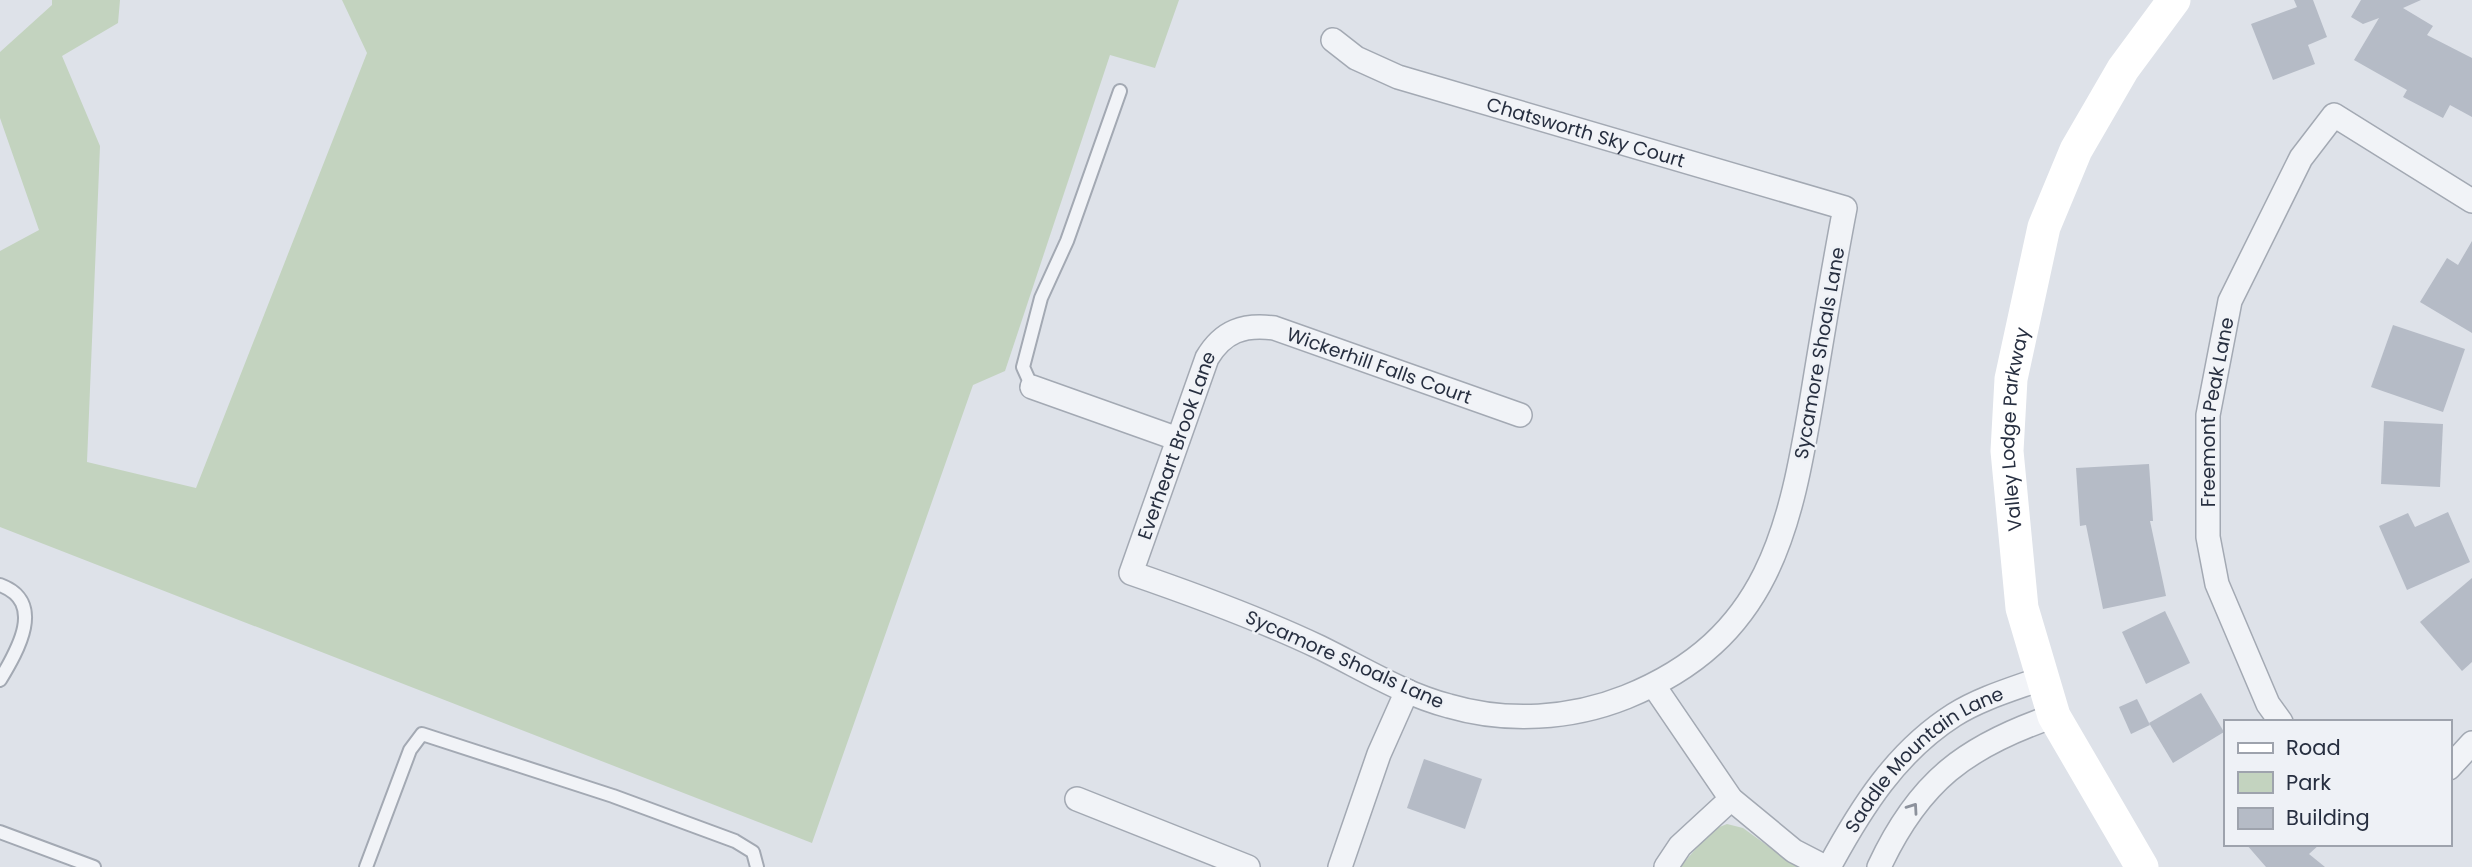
<svg xmlns="http://www.w3.org/2000/svg" width="2472" height="867" viewBox="0 0 2472 867" font-family="Poppins,sans-serif">
<style>
.green{fill:#c3d3bf}
.building{fill:#b5bbc6}
.lines{fill:none;stroke-linecap:round;stroke-linejoin:round}
.lane-casing{stroke:#a3a9b3;stroke-width:16}
.street-casing{stroke:#a3a9b3;stroke-width:26}
.lane{stroke:#f1f3f7;stroke-width:12}
.street{stroke:#f1f3f7;stroke-width:23}
.secondary{stroke:#fff;stroke-width:33}
.oneway{stroke:#8c919c}
.labels{text-anchor:middle;stroke-width:5;stroke-linejoin:round;paint-order:stroke}
.street-label{font-size:19px;fill:#272f40;stroke:#eef1f6}
</style>
<rect width="100%" height="100%" fill="#dee2e9"/>
<!-- green -->
<g class="green">
<path d="M52 0H120L118 23 62 56 100 146 87 462 196 488 367 53 342 0H1179L1155 68 1110 55 1005 371 973 385 812 843 0 527V251L39 230 0 118V52L52 5Z"/>
<path d="M1727 824 1743 828 1797 867H1680L1712 830Z"/>
</g>
<!-- building -->
<g class="building">
<path d="M2294 0H2313L2327 37 2308 45 2315 64 2273 80 2251 24 2297 7Z"/>
<path d="M2361 0H2421L2403 8 2433 26 2427 35 2472 58V117L2450 105 2443 118 2403 97 2407 90 2354 60 2379 18 2363 24 2351 17Z"/>
<path d="M2472 241V333L2420 302 2447 258 2458 265Z"/>
<path d="M2393 325 2465 349 2443 412 2371 387Z"/>
<path d="M2384 421 2443 424 2440 487 2381 484Z"/>
<path d="M2149 464 2153 521H2150L2166 596 2103 609 2086 525 2080 526 2076 468Z"/>
<path d="M2448 512 2470 562 2407 590 2379 526 2408 513 2415 527Z"/>
<path d="M2472 578V662L2462 671 2420 622Z"/>
<path d="M2165 611 2190 663 2146 684 2122 632Z"/>
<path d="M2201 693 2224 732 2173 763 2149 723Z"/>
<path d="M2137 699 2150 725 2131 734 2119 707Z"/>
<path d="M1424 759 1482 779 1465 829 1407 808Z"/>
<path d="M2246 844H2320L2309 854 2325 867H2266Z"/>
</g>
<g class="lines">
<defs>
<g id="lane">
<path d="M1032 387 1023 367 1041 298 1067 241 1120 91"/>
<path d="M0 585C46 602 18 650 0 680"/>
<path d="M0 832 94 867"/>
<path d="M366 867 410 750 422 734 613 796 735 841 753 852 757 867"/>
</g>
<g id="street">
<path id="s1" d="M1333 40 1356 58 1398 77 1845 208C1833 270 1823 331 1813 392 1790 529 1770 639 1626 697 1571 719 1507 723 1449 706 1403 694 1362 668 1319 647 1258 618 1195 595 1131 573L1207 358C1223 331 1244 324 1274 328L1520 415"/>
<path d="M1032 387 1178 439"/>
<path d="M1654 686 1731 799 1794 851 1825 867"/>
<path id="s2" d="M2281 722 2268 704 2217 584 2208 537V415L2230 301 2301 158 2334 115 2472 201"/>
<path d="M2449 768 2472 743"/>
<path d="M1077 799 1248 867"/>
<path d="M1340 867 1379 754 1407 691"/>
<path d="M1666 867 1680 846 1731 799"/>
<path id="s3" d="M1829 867C1861 808 1896 752 1954 715 1981 698 2013 689 2043 678"/>
<path d="M1879 867C1919 781 1966 746 2054 716"/>
</g>
</defs>
<!-- lane casing -->
<use href="#lane" class="lane-casing"/>
<!-- street casing -->
<use href="#street" class="street-casing"/>
<!-- lane -->
<use href="#lane" class="lane"/>
<!-- street -->
<use href="#street" class="street"/>
<!-- secondary -->
<path class="secondary" id="s4" d="M2142 867 2054 716 2022 608 2007 451 2011 379 2044 227 2076 150 2123 69 2174 0"/>
</g>
<!-- one-way arrows -->
<defs><path id="oneway-chevron" d="M-2-3.5L2.5 0L-2 3.5" fill="none" stroke-width="1.6" stroke-linecap="round" stroke-linejoin="round" transform="scale(1.75)"/></defs>
<use class="oneway" href="#oneway-chevron" transform="translate(1913 808) rotate(-55)"/>
<g class="labels">
<!-- street labels -->
<g class="street-label">
<text dy="7" stroke="none"><textPath href="#s1" startOffset="271">Chatsworth Sky Court</textPath></text>
<text transform="translate(1819 353) rotate(-80)" y="7">Sycamore Shoals Lane</text>
<text dy="7" stroke="none"><textPath href="#s1" startOffset="2051">Wickerhill Falls Court</textPath></text>
<text dy="7" stroke="none"><textPath href="#s2" startOffset="326">Freemont Peak Lane</textPath></text>
<text dy="7" stroke="none"><textPath href="#s4" startOffset="467">Valley Lodge Parkway</textPath></text>
<text dy="7" stroke="none"><textPath href="#s1" startOffset="1768">Everheart Brook Lane</textPath></text>
<text transform="translate(1345 659) rotate(24)" y="7">Sycamore Shoals Lane</text>
<text dy="7" stroke="none"><textPath href="#s3" startOffset="147">Saddle Mountain Lane</textPath></text>
</g>
</g>
<!-- legend -->
<rect x="2224" y="720" width="228" height="126" fill="#eef1f6" stroke="#9ea3ad" stroke-width="2"/>
<rect x="2238" y="743" width="35" height="10" fill="#ffffff" stroke="#9ea3ad" stroke-width="2"/>
<text x="2286" y="755" font-size="21" fill="#272f40">Road</text>
<rect x="2238" y="772" width="35" height="21" fill="#c3d3bf" stroke="#9ea3ad" stroke-width="2"/>
<text x="2286" y="790" font-size="21" fill="#272f40">Park</text>
<rect x="2238" y="808" width="35" height="21" fill="#b5bbc6" stroke="#9ea3ad" stroke-width="2"/>
<text x="2286" y="825" font-size="21" fill="#272f40">Building</text>
</svg>
